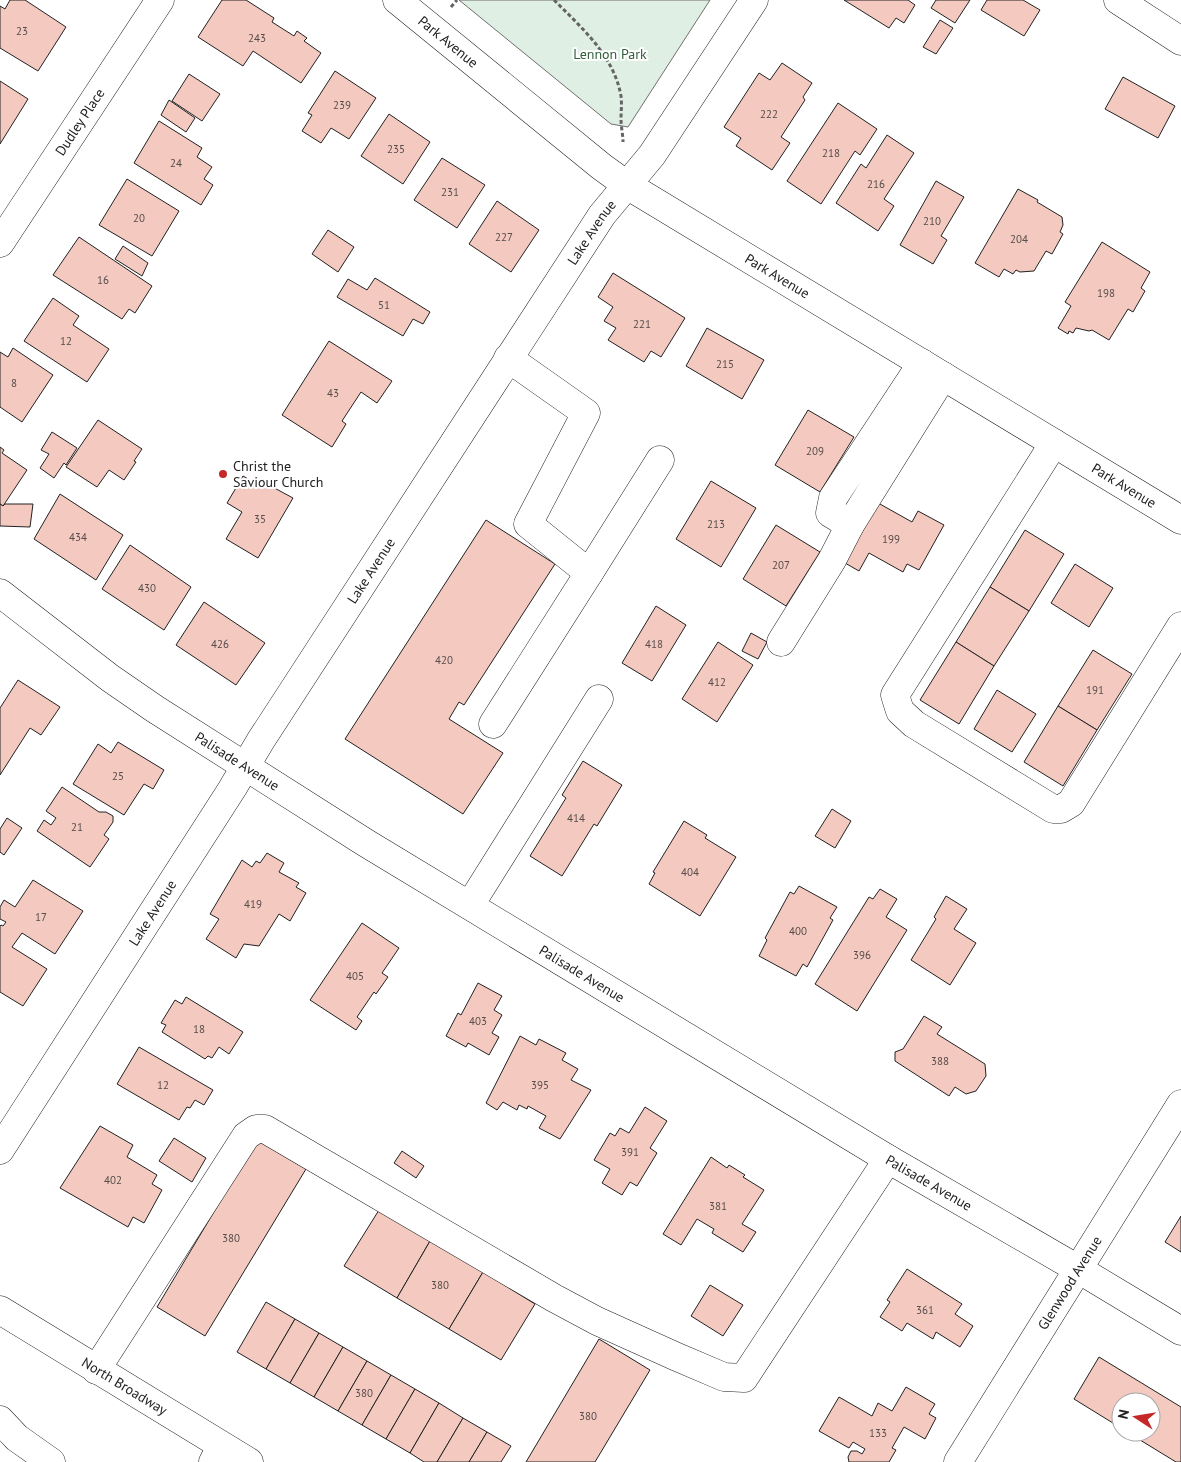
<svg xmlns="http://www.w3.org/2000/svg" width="1181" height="1462" viewBox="0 0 1181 1462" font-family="'PT Sans',sans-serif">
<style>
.green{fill:#e0efe3;stroke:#6f6f6f}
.building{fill:#f3c9c0;stroke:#222}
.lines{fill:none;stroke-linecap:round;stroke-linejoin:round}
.minor-casing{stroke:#222;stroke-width:29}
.major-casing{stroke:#222;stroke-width:29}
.path{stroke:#646464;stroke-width:3;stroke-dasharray:4 2.5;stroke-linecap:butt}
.minor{stroke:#fff;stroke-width:28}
.major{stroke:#fff;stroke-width:28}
.poi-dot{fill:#c62828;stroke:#fff;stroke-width:2}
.labels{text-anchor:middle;stroke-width:4;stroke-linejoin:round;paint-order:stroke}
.number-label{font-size:11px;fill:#564c4a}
.street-label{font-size:14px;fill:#222;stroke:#fff}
.park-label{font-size:14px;fill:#2f5e38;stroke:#fff}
.poi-label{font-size:14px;fill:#222;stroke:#fff;text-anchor:start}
</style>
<rect width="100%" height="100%" fill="#fff"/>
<!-- green -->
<path class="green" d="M459 0H710L628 127 611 124Z"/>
<!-- building -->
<g class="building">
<path d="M10 0H25L66 27 38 71 0 48V6L5 9Z"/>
<path d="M222 0H246L274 18 272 22 294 36 297 31 307 38 304 41 321 53 301 83 253 51 243 66 198 37Z"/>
<path d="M844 0H908L915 5 904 23 896 18 889 28Z"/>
<path d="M936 0H970L955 23 931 8Z"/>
<path d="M987 0H1023L1040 10 1024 36 981 10Z"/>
<path d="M940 20 953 28 936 54 923 47Z"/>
<path d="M782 63 812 83 803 97 805 100 781 137 790 143 772 170 736 146 741 138 724 127 759 73 770 80Z"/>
<path d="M335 71 376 98 349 139 331 128 321 143 302 131 312 115 308 113Z"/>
<path d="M189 74 220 94 202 121 172 101Z"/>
<path d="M1123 77 1175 106 1158 138 1105 109Z"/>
<path d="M0 81 28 99 0 144Z"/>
<path d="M169 100 195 118 186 132 161 115Z"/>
<path d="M838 103 877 129 860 155 855 151 821 204 787 181Z"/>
<path d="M389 114 430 142 403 184 361 156Z"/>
<path d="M159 121 202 148 197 157 212 167 204 179 213 185 201 205 134 163Z"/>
<path d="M887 135 914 153 884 199 894 206 878 231 836 203 861 164 866 168Z"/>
<path d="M442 158 485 185 457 228 414 200Z"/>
<path d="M127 179 179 211 152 256 99 225Z"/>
<path d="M936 181 964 197 941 236 947 240 933 264 900 245Z"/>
<path d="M1018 189 1038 200 1037 202 1062 217 1063 225 1060 232 1063 234 1052 254 1046 251 1034 271 1020 272 1016 270 1013 274 1004 269 999 277 975 263Z"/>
<path d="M497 201 539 230 511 272 469 244Z"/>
<path d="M328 230 354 247 338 272 312 254Z"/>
<path d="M79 237 152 286 135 313 129 309 122 319 53 275Z"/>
<path d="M1102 242 1150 272 1141 288 1145 291 1133 312 1128 309 1109 340 1092 330 1089 331 1076 328 1073 333 1069 331 1068 334 1058 328 1071 306 1065 302Z"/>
<path d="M123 246 148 263 142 276 115 259Z"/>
<path d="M613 273 685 318 661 357 651 351 644 362 608 340 616 328 604 321 613 307 598 297Z"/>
<path d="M375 278 430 312 423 324 413 319 403 336 337 297 348 279 367 290Z"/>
<path d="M53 298 79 316 73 325 109 349 87 382 24 341Z"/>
<path d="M707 328 764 360 742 399 686 366Z"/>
<path d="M329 341 392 381 377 403 361 392 342 421 346 424 332 447 282 415Z"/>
<path d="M13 348 53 375 22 422 0 407V352L8 357Z"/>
<path d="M808 410 854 437 820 492 775 465Z"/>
<path d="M98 420 142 449 134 461 136 462 124 480 109 470 97 487 66 467Z"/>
<path d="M52 432 77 448 66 465 64 463 54 478 40 468 49 454 41 450Z"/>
<path d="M0 447 4 450 2 453 27 470 3 506 0 504Z"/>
<path d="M243 476 264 488 267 484 293 498 258 558 226 539 242 512 227 503Z"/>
<path d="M711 481 756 508 721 567 676 539Z"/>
<path d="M60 494 123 535 96 580 34 539Z"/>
<path d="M871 499 912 522 918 511 944 525 919 570 907 564 903 572 869 553 859 571 838 559Z"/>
<path d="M0 504 3 506 5 504H33L30 527 0 526Z"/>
<path d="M486 520 555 564 464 705 459 702 449 719 503 753 463 814 345 739Z"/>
<path d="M776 525 820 552 786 606 743 579Z"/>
<path d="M1025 530 1064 554 1029 611 990 587Z"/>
<path d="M130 545 191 587 164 630 102 589Z"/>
<path d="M1075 564 1113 588 1089 627 1051 603Z"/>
<path d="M990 587 1029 611 994 666 956 642Z"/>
<path d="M204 602 265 643 236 685 176 645Z"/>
<path d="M656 606 686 625 652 681 622 663Z"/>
<path d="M751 633 767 642 758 659 742 651Z"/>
<path d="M718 642 753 665 717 722 682 699Z"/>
<path d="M956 642 994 666 959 724 920 700Z"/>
<path d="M1093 650 1132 674 1097 730 1058 706Z"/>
<path d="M18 680 60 707 41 735 30 728 0 775V708Z"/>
<path d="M997 690 1036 714 1012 752 974 729Z"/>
<path d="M1058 706 1097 730 1063 786 1024 762Z"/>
<path d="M118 742 164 770 153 789 144 784 124 815 73 784 98 744 111 753Z"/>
<path d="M583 761 622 785 597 826 594 824 562 876 530 856 566 798 562 795Z"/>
<path d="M62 787 99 812H106L113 816V822L104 835 109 839 90 867 37 831 44 820 51 825 56 818 46 811Z"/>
<path d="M832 809 851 821 835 848 815 836Z"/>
<path d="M7 818 22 828 4 855 0 852V829Z"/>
<path d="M684 821 707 835 705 838 736 857 700 916 649 884 655 873 653 872Z"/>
<path d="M267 853 284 863 279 872 299 883 296 887 306 893 290 921 279 914 259 946 244 944 236 958 206 939 219 919 210 914 242 860 252 867 256 861 260 863Z"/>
<path d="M33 880 83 911 55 954 22 933 12 947 47 969 23 1006 0 992V926L1 925 3 926 6 922 0 919V907L4 900 15 907Z"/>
<path d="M799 886 837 907 830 918 833 920 807 967 803 964 796 976 759 956 767 940 765 938 790 892 794 894Z"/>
<path d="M880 889 897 899 886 917 907 930 857 1011 815 984 869 897 873 899Z"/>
<path d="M946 896 967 909 954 929 976 943 950 985 911 960 936 919 934 917Z"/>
<path d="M362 923 399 948 382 973 388 977 376 994 374 992 357 1017 362 1021 356 1030 310 1000Z"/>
<path d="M478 983 502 996 494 1010 502 1015 492 1033 499 1037 489 1055 468 1043 466 1047 446 1036 458 1013 461 1015Z"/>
<path d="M186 997 243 1032 229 1054 219 1047 212 1058 208 1056 205 1059 162 1032 166 1025 161 1023 175 1000 182 1004Z"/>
<path d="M924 1016 942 1027 937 1034 985 1064 986 1076 976 1091 966 1094 955 1087 949 1096 895 1061V1052L903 1049Z"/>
<path d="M520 1036 536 1045 539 1039 566 1053 562 1060 578 1069 571 1080 591 1090 560 1139 539 1128 546 1116 528 1106 527 1109 519 1105 517 1110 503 1102 497 1110 486 1103Z"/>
<path d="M139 1047 213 1090 204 1105 195 1100 190 1108 187 1107 179 1120 117 1084Z"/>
<path d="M645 1107 667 1121 650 1148 657 1153 637 1186 630 1182 622 1195 602 1183 610 1169 594 1160 610 1133 615 1136 620 1128 629 1133Z"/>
<path d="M100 1126 133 1145 127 1157 157 1175 152 1184 162 1190 144 1223 133 1217 128 1227 60 1188Z"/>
<path d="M174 1138 206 1158 192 1182 159 1161Z"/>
<path d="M257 1140 306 1169 205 1336 157 1307Z"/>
<path d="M402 1151 424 1166 416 1178 394 1163Z"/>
<path d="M711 1157 727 1168 729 1165 745 1175 743 1177 764 1190 742 1224 756 1232 743 1252 712 1233 714 1229 697 1219 681 1245 663 1234Z"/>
<path d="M379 1210 430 1241 397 1298 344 1266Z"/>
<path d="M1181 1216V1252L1165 1242Z"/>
<path d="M430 1241 483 1272 449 1329 397 1298Z"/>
<path d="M907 1269 962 1304 955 1314 973 1326 960 1347 936 1332 933 1339 907 1323 902 1331 880 1317 890 1302 887 1300Z"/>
<path d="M483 1272 535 1304 501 1360 449 1329Z"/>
<path d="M710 1285 743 1305 723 1336 691 1316Z"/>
<path d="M266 1302 295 1319 266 1369 237 1352Z"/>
<path d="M295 1319 319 1333 290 1383 266 1369Z"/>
<path d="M319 1333 343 1347 314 1397 290 1383Z"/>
<path d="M599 1339 650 1370 595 1462H526Z"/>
<path d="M343 1347 367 1361 338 1411 314 1397Z"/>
<path d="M1099 1357 1181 1407V1462H1176L1127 1432H1151V1402H1121V1428L1074 1399Z"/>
<path d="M367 1361 391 1375 362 1425 338 1411Z"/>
<path d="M391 1375 415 1389 386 1439 362 1425Z"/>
<path d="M906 1387 935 1404 929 1414 936 1418 925 1439 904 1427 892 1448 896 1450 889 1462H849L848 1457 851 1451H857L862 1454 865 1449 853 1442 849 1448 819 1431 839 1397 872 1416 878 1403 892 1411Z"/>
<path d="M415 1389 439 1403 410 1453 386 1439Z"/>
<path d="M439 1403 463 1418 437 1462H424L410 1453Z"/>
<path d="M463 1418 487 1432 469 1462H437Z"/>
<path d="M487 1432 511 1446 501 1462H469Z"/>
</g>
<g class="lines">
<defs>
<g id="minor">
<path id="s1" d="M397 0 602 167 627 185 1181 520"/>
<path d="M1118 0 1181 41"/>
<path id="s2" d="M0 243 160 0"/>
<path d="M922 363 833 498 830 513 850 525 943 376"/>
<path d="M1054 443 895 695 900 711 914 724 1053 809H1061L1071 803 1181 626"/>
<path d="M589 573 660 460"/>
<path id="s3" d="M0 593 110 678 155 709 366 843 888 1159 1078 1269 1181 1331"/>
<path d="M781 642 832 560 850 525"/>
<path d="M493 724 589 573 528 524 586 413 508 358"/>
<path d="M470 905 599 699"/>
<path id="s4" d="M0 1150 232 789 261 740 602 215 652 155 754 0"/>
<path d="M96 1370 246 1136 256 1129H265L554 1298 597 1321 677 1357 724 1377 744 1378 888 1159"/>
<path d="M0 1420 17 1438 51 1462"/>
<path d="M213 1462 221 1446"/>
<path id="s5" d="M958 1462 1181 1104"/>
</g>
<g id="major">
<path id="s6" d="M0 1310 249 1462"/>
</g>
</defs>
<!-- minor casing -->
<use href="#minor" class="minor-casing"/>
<!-- major casing -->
<use href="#major" class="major-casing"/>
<!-- path -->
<g class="path">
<path d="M554 0C582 28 614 56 621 96 622 104 621 112 621 119 621 127 623 135 623 142"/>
<path d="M451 7 457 0"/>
</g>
<!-- minor -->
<use href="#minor" class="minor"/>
<!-- major -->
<use href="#major" class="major"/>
</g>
<!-- markers -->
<circle class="poi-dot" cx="223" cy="474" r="5"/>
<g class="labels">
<!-- number labels -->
<g class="number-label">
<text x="22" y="35">23</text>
<text x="257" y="42">243</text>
<text x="342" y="109">239</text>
<text x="769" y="118">222</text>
<text x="396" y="153">235</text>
<text x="831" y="157">218</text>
<text x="176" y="167">24</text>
<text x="876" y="188">216</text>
<text x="450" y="196">231</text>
<text x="139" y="222">20</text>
<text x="932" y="225">210</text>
<text x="504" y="241">227</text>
<text x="1019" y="243">204</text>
<text x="103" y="284">16</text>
<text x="1106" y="297">198</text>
<text x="384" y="309">51</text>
<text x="642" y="328">221</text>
<text x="66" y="345">12</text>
<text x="725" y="368">215</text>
<text x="14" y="387">8</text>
<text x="333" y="397">43</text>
<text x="815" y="455">209</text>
<text x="260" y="523">35</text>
<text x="716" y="528">213</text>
<text x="78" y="541">434</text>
<text x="891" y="543">199</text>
<text x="781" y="569">207</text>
<text x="147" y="592">430</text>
<text x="220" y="648">426</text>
<text x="654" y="648">418</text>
<text x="444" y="664">420</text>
<text x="717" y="686">412</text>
<text x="1095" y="694">191</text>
<text x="118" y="780">25</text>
<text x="576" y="822">414</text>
<text x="77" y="831">21</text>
<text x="690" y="876">404</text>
<text x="253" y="908">419</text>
<text x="41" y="921">17</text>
<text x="798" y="935">400</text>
<text x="862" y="959">396</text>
<text x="355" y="980">405</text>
<text x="478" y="1025">403</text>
<text x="199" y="1033">18</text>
<text x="940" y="1065">388</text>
<text x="163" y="1089">12</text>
<text x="540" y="1089">395</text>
<text x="630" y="1156">391</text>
<text x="113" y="1184">402</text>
<text x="718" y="1210">381</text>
<text x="231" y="1242">380</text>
<text x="440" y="1289">380</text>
<text x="925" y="1314">361</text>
<text x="364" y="1397">380</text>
<text x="588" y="1420">380</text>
<text x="878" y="1437">133</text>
</g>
<!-- street labels -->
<g class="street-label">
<text dy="5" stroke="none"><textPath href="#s1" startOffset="66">Park Avenue</textPath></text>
<text dy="5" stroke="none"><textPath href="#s2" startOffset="145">Dudley Place</textPath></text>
<text dy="5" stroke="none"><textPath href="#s4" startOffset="1092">Lake Avenue</textPath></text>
<text dy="5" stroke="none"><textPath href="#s1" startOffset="471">Park Avenue</textPath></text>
<text dy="5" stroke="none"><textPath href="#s1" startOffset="876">Park Avenue</textPath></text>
<text dy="5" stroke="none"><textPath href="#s4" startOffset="688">Lake Avenue</textPath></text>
<text dy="5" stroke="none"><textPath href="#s3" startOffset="291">Palisade Avenue</textPath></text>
<text dy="5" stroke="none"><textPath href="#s4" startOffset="282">Lake Avenue</textPath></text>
<text dy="5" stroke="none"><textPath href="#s3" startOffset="696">Palisade Avenue</textPath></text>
<text dy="5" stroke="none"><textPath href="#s3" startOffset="1101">Palisade Avenue</textPath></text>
<text dy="5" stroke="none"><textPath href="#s5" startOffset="211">Glenwood Avenue</textPath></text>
<text dy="5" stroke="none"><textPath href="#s6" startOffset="146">North Broadway</textPath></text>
</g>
<!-- park labels -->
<g class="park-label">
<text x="610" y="59">Lennon Park</text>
</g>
<!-- poi labels -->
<g class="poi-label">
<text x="233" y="471">Christ the<tspan x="233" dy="16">Saviour Church</tspan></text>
</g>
</g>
<!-- north arrow -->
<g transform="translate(1136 1417) rotate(282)"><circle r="24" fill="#ffffff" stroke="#a7a7a7"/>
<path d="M0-4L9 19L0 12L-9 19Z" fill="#c62828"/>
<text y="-8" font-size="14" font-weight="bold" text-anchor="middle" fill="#222222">N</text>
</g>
</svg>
